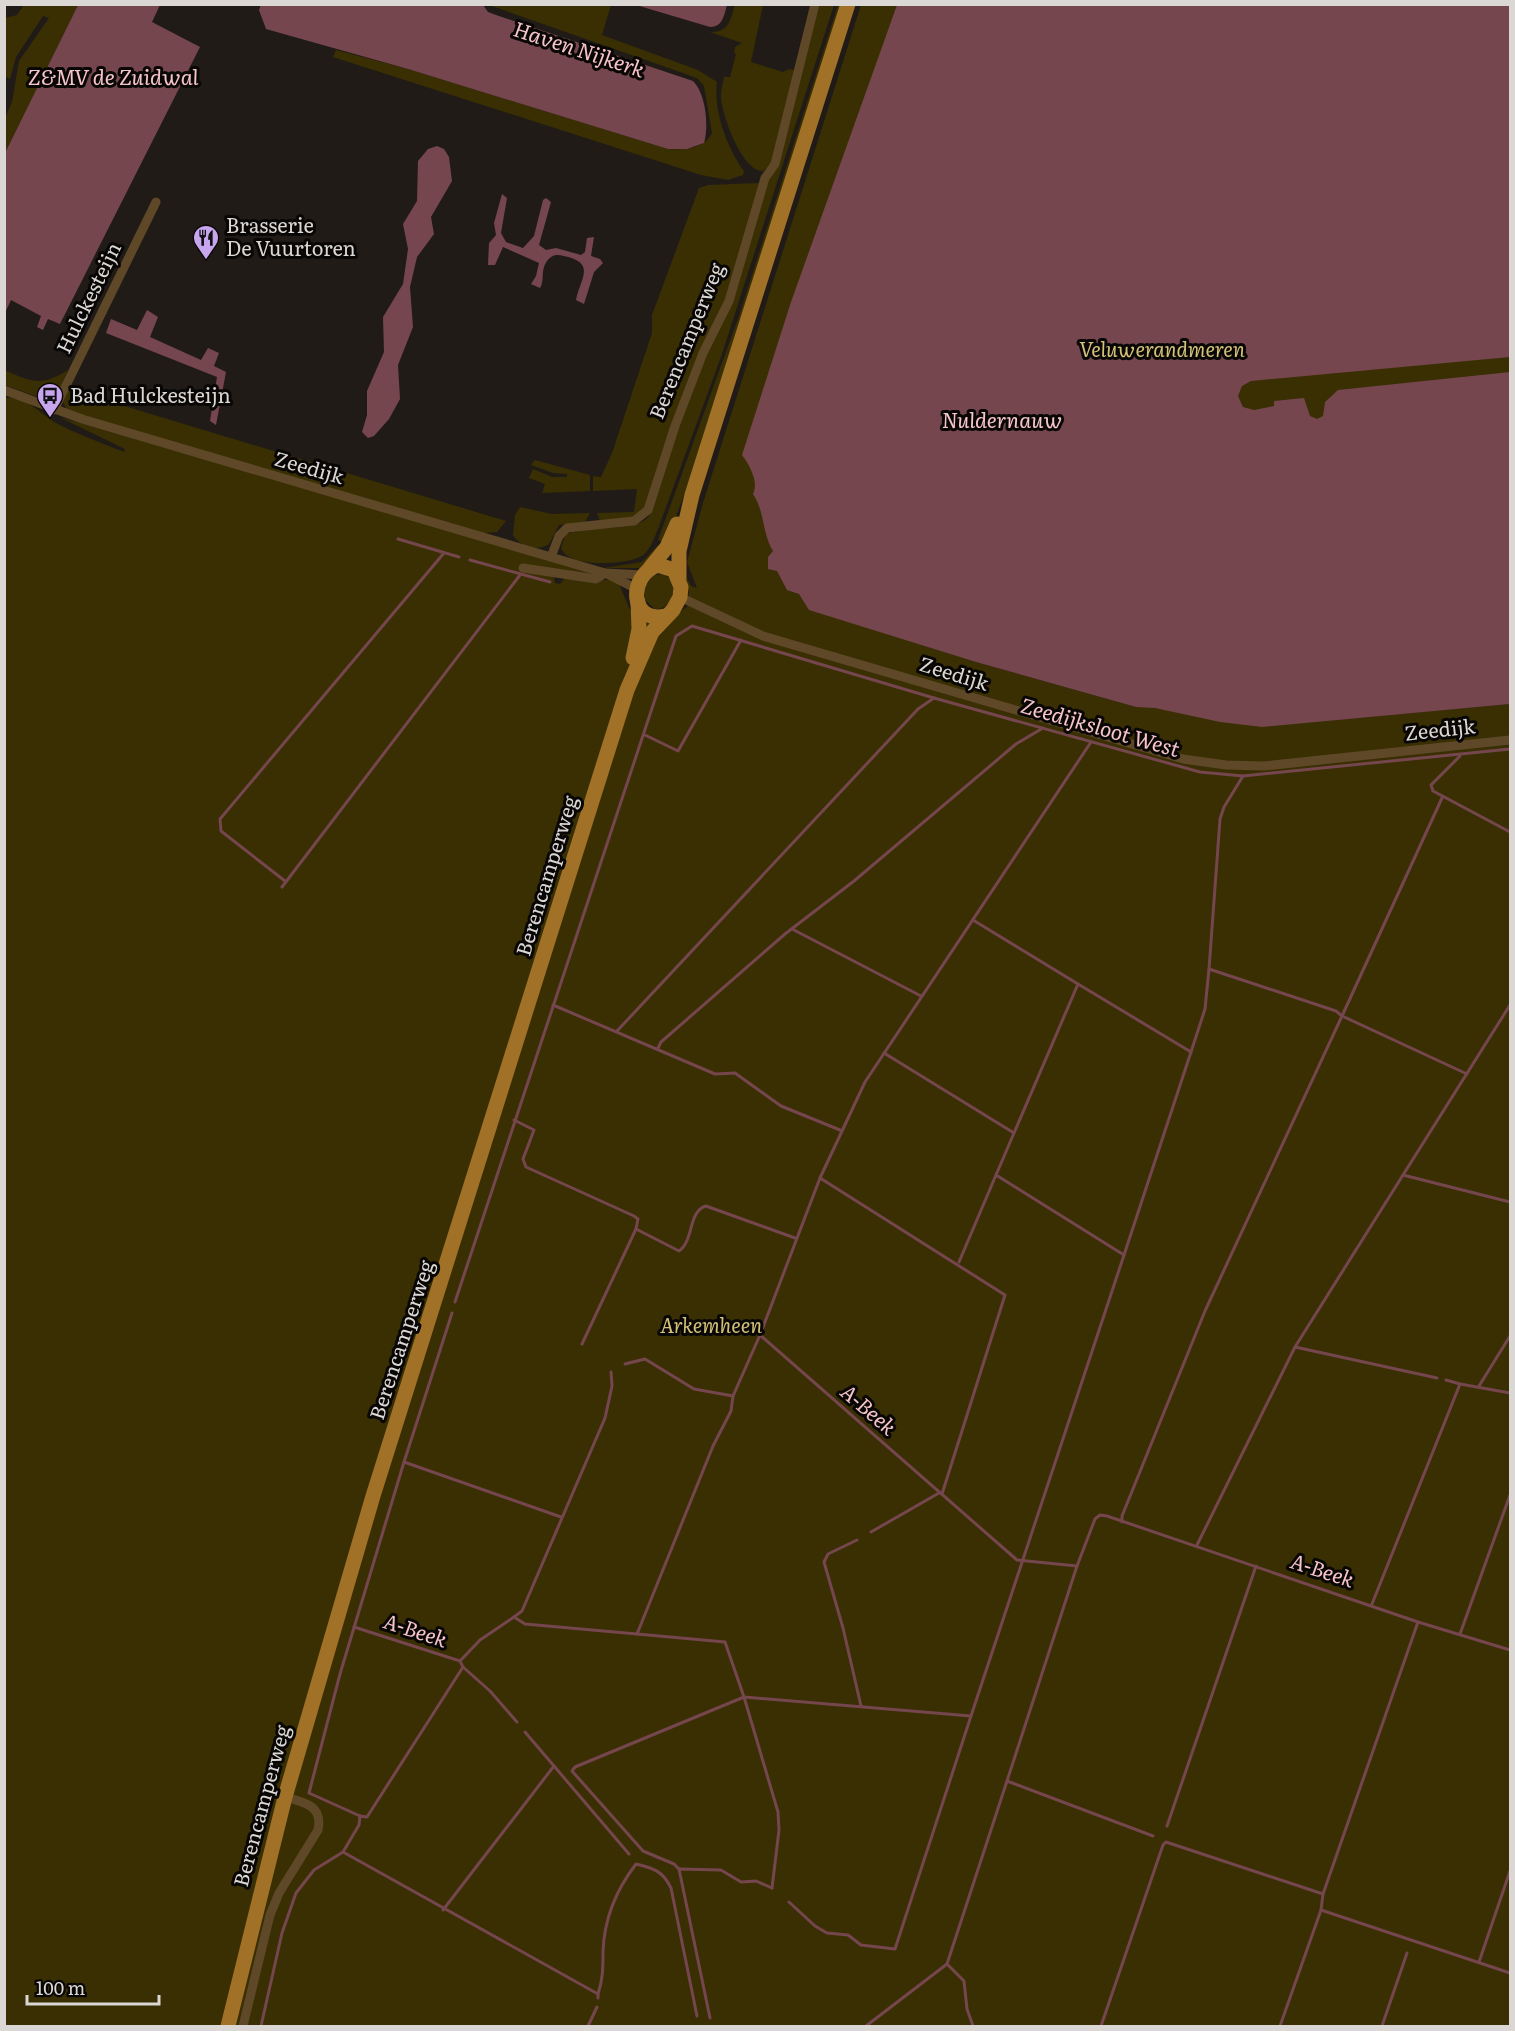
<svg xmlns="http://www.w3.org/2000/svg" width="1515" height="2031" viewBox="0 0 1515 2031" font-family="Literata,serif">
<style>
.green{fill:#392f03;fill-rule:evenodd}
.water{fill:#75464d}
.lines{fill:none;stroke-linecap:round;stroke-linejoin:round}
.stream{stroke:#75464d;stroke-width:3}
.minor{stroke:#5f4828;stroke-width:9}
.primary{stroke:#a17128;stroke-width:15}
.labels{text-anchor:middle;stroke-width:6;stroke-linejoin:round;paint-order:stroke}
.poi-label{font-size:20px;fill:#dbd7d4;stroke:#090705;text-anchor:start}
.street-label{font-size:20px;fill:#dbd7d4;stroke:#090705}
.park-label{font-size:20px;font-style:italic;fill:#d4c279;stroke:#090705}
.water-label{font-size:21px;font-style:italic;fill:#f6c4ca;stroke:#090705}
</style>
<rect width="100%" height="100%" fill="#211b18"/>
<!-- green -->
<g class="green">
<path d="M24 5H78L5 153V118L12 102 19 61 49 18 43 16 16 57 10 79 5 76V18L17 15Z"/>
<path d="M489 5H611L602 35 698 70 717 82C713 110 727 148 744 171L743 175 728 180 701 175 333 57 336 50 408 69 668 149C684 150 704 149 712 133L704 86 697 78Z"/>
<path d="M735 5H763L751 62 783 72 789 69 795 70 772 163 763 171C742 172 721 113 721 96 721 90 723 83 724 77H730L736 54 734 53 735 47 742 43 710 32C729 33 730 20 735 5Z"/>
<path d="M818 5H834L721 357 658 529C654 538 650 552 640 557 623 565 568 568 561 548L565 535C586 525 637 533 649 516L678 427 706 355 732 302 768 180 778 165Z"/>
<path d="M838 5H843L694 468 666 543 658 540 739 316Z"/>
<path d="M861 5H1510V701L1298 723 1510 704V2026H5L4 398C26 395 41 415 58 424 79 435 102 443 124 452L125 449 59 417 582 569 594 575 554 577 555 583 560 584 564 579 612 580 619 584 630 610 667 621 687 607 689 592 684 572 691 586 697 588 687 562 703 503ZM865 626 1150 707H1136L976 662Z"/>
<path d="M759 183 726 300 646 506 635 517 600 521 597 513 634 512 637 489 593 491V476L601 477 612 453 652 333V315L699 188 708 185Z"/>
<path d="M4 370C34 383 42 386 68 370L56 397 49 401 5 385Z"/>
<path d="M68 389 506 521 497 532 484 533 123 429 67 410 63 402Z"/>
<path d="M535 460 590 475V491L542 493 545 484 529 478 533 469 552 477H567V474L553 473 531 465Z"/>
<path d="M520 507 552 514 590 513 585 522 559 525 549 544C537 552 520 547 513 535L515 515Z"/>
<path d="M657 546 663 548 641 568H604L642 562Z"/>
<path d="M663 574C678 581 674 592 669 605L656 610 645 600 644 588 654 575Z"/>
</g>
<!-- water -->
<g class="water">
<path d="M261 4 483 5 488 12 496 15 693 81C706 94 709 126 704 143L687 149H668L408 69 266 29 259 10Z"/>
<path d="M78 5H160L152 22 200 47 60 324 48 319 43 330 37 327 41 316 11 300 5 313V153Z"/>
<path d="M636 5H727C724 15 723 27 710 27Z"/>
<path d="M897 5H1510V357L1251 381 1242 386 1238 396 1243 407 1254 410 1274 406V401L1304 398 1310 416 1317 419 1323 416 1325 402 1338 390 1510 372V704L1262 727 1220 722 1155 708 1136 707 976 662 809 610 799 594 787 590 777 571 768 569V557L773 551C762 533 765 512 753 494 759 482 750 466 742 455L791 302Z"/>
<path d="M437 146 444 149 449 157 452 181 431 217 434 234 417 257 410 287 413 327 398 365 400 399 389 419 374 436 368 438 362 432 367 415V391L384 352 383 317 403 284 408 249 403 224 417 201 418 161 428 149Z"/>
<path d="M502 194 507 198 501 233 506 242 523 248 534 236 543 200 546 198 551 202 539 245 546 250 556 248 581 255 585 252 587 238 594 237 591 256 600 259 603 263 594 272 584 304 576 300C580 279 597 263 564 256 556 254 552 255 547 261 540 270 545 281 540 288L531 284 536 276 539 263 503 247 495 265H488L489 243 496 235 494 223Z"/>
<path d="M147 310 158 317 150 337 201 360 208 348 219 353 214 366 226 372 216 425 210 421 217 377 106 333 111 319 137 330Z"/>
</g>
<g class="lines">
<!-- stream -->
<g class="stream">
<path d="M398 539 459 557"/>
<path d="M470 560 550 582"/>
<path d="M645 735 678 751 741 640"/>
<path d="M1460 756 1431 785 1433 791 1510 832"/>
<path d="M1442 798 1342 1016 1467 1074"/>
<path d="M285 881 221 831 220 819 444 553"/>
<path d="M282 887 520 575"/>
<path d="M792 929 921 996"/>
<path d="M1209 969 1220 819 1224 807 1243 776"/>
<path d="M553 1005 715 1074 735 1073 781 1106 840 1130"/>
<path d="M1510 1005 1403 1175 1510 1202"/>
<path d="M617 1031 918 709 934 698"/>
<path d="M658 1048 661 1042 785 934 854 881 1016 744 1043 728"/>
<path d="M884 1053 1014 1133 1078 984 973 920"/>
<path d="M514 1120 534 1130 523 1159 526 1167 634 1216 638 1219 636 1229 679 1251C694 1241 688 1211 706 1206L795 1238"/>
<path d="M1014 1133 996 1175 1124 1255 1191 1052 1078 984"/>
<path d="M820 1178 1005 1295 942 1494"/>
<path d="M959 1262 996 1175"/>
<path d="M455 1302 676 636 692 626 934 698 1200 772 1243 776 1510 749"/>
<path d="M760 1335 820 1178 865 1082 1091 742"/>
<path d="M582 1344 636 1229"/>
<path d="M1295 1347 1437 1378"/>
<path d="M625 1364 645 1359 694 1389 733 1396"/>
<path d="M1460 1384 1510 1393"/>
<path d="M1479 1386 1510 1336"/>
<path d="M404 1462 452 1313"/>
<path d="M1122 1522V1516L1205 1311 1342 1016 1336 1011 1209 969 1205 1009 1191 1052"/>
<path d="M871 1532 939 1493"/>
<path d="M857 1540 828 1554 824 1562 843 1628 861 1706"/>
<path d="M1197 1545 1295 1347 1403 1175"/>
<path d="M1372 1604 1460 1384 1446 1380"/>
<path d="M514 1617 522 1611 605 1418 612 1386 611 1372"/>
<path d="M354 1627 460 1661 480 1640 514 1617 525 1624 637 1634 713 1446 731 1411 733 1396 760 1335 1017 1560 1077 1566 1095 1519 1100 1515 1107 1516 1418 1622 1510 1650"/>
<path d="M637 1634 725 1642 744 1697 971 1716 895 1949 861 1945 848 1935 827 1933 815 1926 789 1902"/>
<path d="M1460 1634 1510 1495"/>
<path d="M460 1661 463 1667 367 1817 360 1816 309 1793 340 1674 404 1462 561 1517"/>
<path d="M463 1667 490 1691 517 1722"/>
<path d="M971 1716 1124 1255"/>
<path d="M525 1732 554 1766"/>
<path d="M1007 1781 1077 1566"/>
<path d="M1167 1826 1256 1566"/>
<path d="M343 1852 598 1994V1998"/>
<path d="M679 1869 674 1864 643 1851 572 1771 575 1767 744 1697 778 1812 779 1830 772 1888"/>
<path d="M1323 1894 1418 1622"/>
<path d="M443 1910 554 1766 629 1854"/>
<path d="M1479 1962 1510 1871"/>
<path d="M598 1994C603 1979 603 1967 603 1952 604 1919 616 1890 636 1864 653 1868 663 1871 671 1888L697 2016"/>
<path d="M710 2018 679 1869 721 1870 741 1882 756 1881 772 1888"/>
<path d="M261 2026 282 1933 296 1893 314 1870 343 1852 359 1825 360 1816"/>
<path d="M588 2026 597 2007"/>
<path d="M866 2026 947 1964"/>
<path d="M973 2026 967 2009 964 1981 947 1964 1007 1781 1153 1836"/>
<path d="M1101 2026 1163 1845 1166 1842 1323 1894 1321 1910 1510 1973"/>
<path d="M1280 2026 1321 1910"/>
<path d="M1382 2026 1407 1953"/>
</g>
<!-- minor -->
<g class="minor">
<path d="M4 390 82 419 605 573 637 589"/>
<path d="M54 410 156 202"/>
<path d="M551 557 559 536 567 528 634 521 648 510 675 426 703 353 729 301 765 178 775 164 815 4"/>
<path d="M523 568 596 579 605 573 642 575"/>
<path d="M680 597 763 636 1183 759 1226 765 1264 766 1510 740"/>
<path d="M243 2026 270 1915 279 1893 318 1830C323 1806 305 1802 285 1797"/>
</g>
<!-- primary -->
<g class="primary">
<path d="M650 568 667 547 677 524"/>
<path d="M679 578V551L692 495 848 4"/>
<path d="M633 658 639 629 638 602"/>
<path d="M228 2026 285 1797 373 1496 627 690 652 632 673 610 680 597 681 587 674 570 658 565C627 576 630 624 665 616"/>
</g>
</g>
<!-- icons -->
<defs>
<symbol id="restaurant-pin" viewBox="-11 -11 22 30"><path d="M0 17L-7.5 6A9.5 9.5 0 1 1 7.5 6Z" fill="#c7a6ef" stroke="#090705"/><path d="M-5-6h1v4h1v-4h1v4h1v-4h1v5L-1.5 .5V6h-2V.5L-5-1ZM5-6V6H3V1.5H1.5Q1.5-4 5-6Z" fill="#111"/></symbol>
<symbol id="bus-pin" viewBox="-11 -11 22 30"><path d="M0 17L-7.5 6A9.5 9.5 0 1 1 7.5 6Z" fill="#c7a6ef" stroke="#090705"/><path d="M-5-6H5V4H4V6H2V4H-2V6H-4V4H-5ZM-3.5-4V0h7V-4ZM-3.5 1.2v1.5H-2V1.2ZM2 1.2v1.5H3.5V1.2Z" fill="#111"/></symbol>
</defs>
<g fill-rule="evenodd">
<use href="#restaurant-pin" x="191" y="223" width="30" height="40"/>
<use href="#bus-pin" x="35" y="381" width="30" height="40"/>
</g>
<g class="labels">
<!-- poi labels -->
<g class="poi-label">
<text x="226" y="233">Brasserie<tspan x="226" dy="23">De Vuurtoren</tspan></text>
<text x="70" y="403">Bad Hulckesteijn</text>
</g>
<!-- street labels -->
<g class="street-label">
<text transform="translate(89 298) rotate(-64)" y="7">Hulckesteijn</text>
<text transform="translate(687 341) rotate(-68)" y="7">Berencamperweg</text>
<text transform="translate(309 468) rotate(16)" y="7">Zeedijk</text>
<text transform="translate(954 674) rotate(17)" y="7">Zeedijk</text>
<text transform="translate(1440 730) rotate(-6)" y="7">Zeedijk</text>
<text transform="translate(547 876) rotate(-73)" y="7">Berencamperweg</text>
<text transform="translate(402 1340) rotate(-72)" y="7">Berencamperweg</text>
<text transform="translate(262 1806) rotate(-75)" y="7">Berencamperweg</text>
</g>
<!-- park labels -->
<g class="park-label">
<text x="1162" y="357">Veluwerandmeren</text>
<text x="711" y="1333">Arkemheen</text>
</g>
<!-- water labels -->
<g class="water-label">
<text transform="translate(579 50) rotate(18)" y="7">Haven Nijkerk</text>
<text x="113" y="85">Z&amp;MV de Zuidwal</text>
<text x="1002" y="428">Nuldernauw</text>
<text transform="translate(1100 728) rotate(16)" y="7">Zeedijksloot West</text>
<text transform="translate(868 1410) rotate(41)" y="7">A-Beek</text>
<text transform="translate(1322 1571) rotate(18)" y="7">A-Beek</text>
<text transform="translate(415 1631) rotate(18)" y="7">A-Beek</text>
</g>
</g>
<!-- border -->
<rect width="1515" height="2031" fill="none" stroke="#dbd7d4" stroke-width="12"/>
<!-- scale -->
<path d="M27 1995v9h132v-9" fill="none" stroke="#dbd7d4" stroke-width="3"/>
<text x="36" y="1995" font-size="18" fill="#dbd7d4" stroke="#090705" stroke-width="4.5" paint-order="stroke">100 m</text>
</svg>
